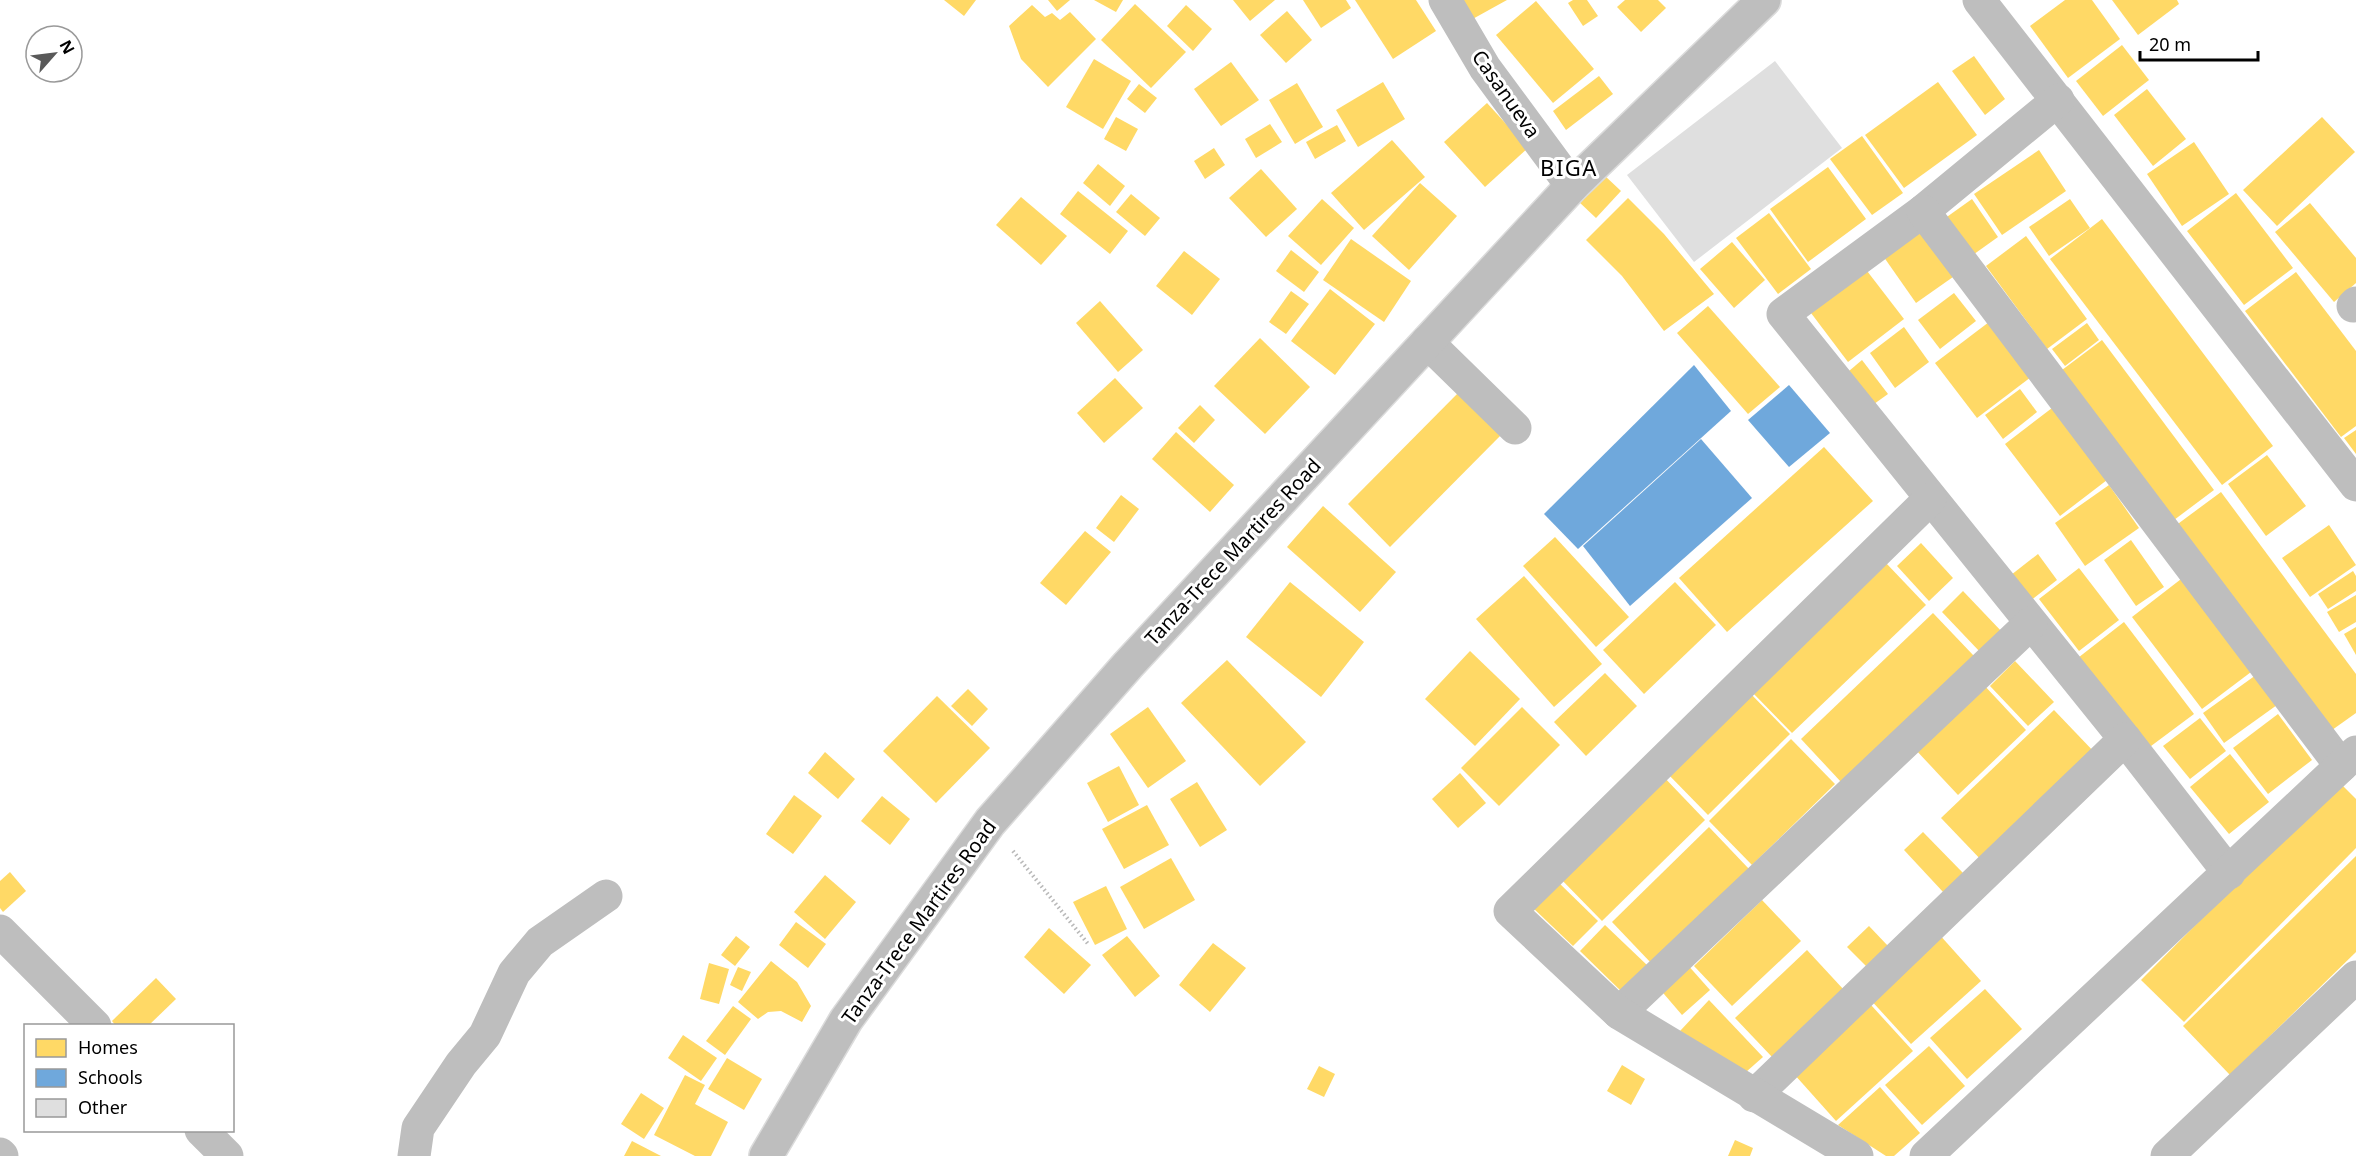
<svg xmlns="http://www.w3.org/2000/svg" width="2356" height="1156" viewBox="0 0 2356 1156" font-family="'Noto Sans',sans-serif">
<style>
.homes{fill:#ffd966}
.schools{fill:#6fa8dc}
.building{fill:#dfdfdf}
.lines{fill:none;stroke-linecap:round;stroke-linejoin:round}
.major-casing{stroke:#dbdbdb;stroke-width:36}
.path{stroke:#b9b9b9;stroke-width:4;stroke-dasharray:1.5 3;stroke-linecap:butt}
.minor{stroke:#bebebe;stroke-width:33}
.major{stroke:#bebebe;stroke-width:33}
.labels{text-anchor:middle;stroke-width:6;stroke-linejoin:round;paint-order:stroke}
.street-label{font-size:20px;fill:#000;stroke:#fff}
.quarter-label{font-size:22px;letter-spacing:1.5px;fill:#000;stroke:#fff}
</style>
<rect width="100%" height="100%" fill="#fff"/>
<!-- homes -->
<g class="homes">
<path d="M944 0H976L964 16Z"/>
<path d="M1048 0H1070L1057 11Z"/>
<path d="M1094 0H1123L1116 12Z"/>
<path d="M1233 0H1275L1250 21Z"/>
<path d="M1303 0H1346L1351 8 1321 28Z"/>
<path d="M1355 0H1416L1436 31 1393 59Z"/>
<path d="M1457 0H1507L1469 21Z"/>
<path d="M1573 0H1587L1598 16 1583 26 1568 3Z"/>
<path d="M1625 0H1658L1666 8 1641 32 1617 7Z"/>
<path d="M2065 0H2092L2120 39 2068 78 2030 26Z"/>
<path d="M2112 0H2177L2179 4 2138 35Z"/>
<path d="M1536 1 1594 69 1553 103 1496 35Z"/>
<path d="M1135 4 1186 52 1151 88 1101 40Z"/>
<path d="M1032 5 1045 17 1052 13 1060 20 1070 12 1096 39 1048 87 1021 59 1009 26Z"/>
<path d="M1186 5 1212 29 1193 51 1167 26Z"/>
<path d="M1287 11 1312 40 1286 63 1260 35Z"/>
<path d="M2122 45 2149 80 2103 116 2076 81Z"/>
<path d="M1974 56 2005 99 1985 115 1952 71Z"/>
<path d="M1094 59 1131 81 1103 129 1066 107Z"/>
<path d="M1231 62 1259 100 1221 126 1194 89Z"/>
<path d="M1599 76 1613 94 1566 130 1553 111Z"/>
<path d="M1383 82 1405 119 1358 147 1336 110Z"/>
<path d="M1938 82 1977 135 1904 188 1865 135Z"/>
<path d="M1297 83 1323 127 1295 144 1269 100Z"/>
<path d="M1139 84 1157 98 1145 113 1127 99Z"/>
<path d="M2147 89 2186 139 2153 166 2114 115Z"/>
<path d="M1487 103 1528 148 1485 187 1444 142Z"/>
<path d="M1116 117 1138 129 1126 151 1104 139Z"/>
<path d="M2322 117 2355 152 2277 226 2243 190Z"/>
<path d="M1270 124 1282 142 1256 158 1245 139Z"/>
<path d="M1337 125 1346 141 1315 159 1306 142Z"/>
<path d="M1862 136 1903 193 1872 215 1830 159Z"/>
<path d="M1392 140 1425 177 1364 230 1331 193Z"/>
<path d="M2194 142 2229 194 2182 226 2147 174Z"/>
<path d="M1214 148 1225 165 1205 179 1194 161Z"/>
<path d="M2039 150 2066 191 2002 235 1974 194Z"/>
<path d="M1098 164 1125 186 1110 206 1083 183Z"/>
<path d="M1828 167 1866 219 1808 262 1770 209Z"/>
<path d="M1261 169 1297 209 1266 237 1229 198Z"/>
<path d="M1604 175 1621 191 1596 218 1578 201Z"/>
<path d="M1420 183 1457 216 1409 270 1372 236Z"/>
<path d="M1078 191 1128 231 1110 254 1060 214Z"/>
<path d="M2236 193 2293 268 2244 305 2187 231Z"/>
<path d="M1131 194 1160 218 1145 236 1116 212Z"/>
<path d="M1021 197 1067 236 1041 265 996 225Z"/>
<path d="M1628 198 1664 234 1714 294 1664 331 1622 276 1586 240Z"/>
<path d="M1322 199 1354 228 1321 265 1288 236Z"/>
<path d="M1972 199 1998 237 1970 257 1944 219Z"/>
<path d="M2070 199 2090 228 2049 256 2029 227Z"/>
<path d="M2310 203 2356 258V283L2334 302 2275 232Z"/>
<path d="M1769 213 1811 269 1778 294 1736 238Z"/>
<path d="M2102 219 2273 446 2222 485 2050 259Z"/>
<path d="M1917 227 1953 277 1916 303 1881 253Z"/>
<path d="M2026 236 2087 319 2047 349 1986 266Z"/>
<path d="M1351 239 1411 281 1384 322 1323 280Z"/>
<path d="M1732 242 1765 280 1734 308 1700 269Z"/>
<path d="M1291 250 1319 272 1304 292 1276 271Z"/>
<path d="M1184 251 1220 279 1192 315 1156 286Z"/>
<path d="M1864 267 1904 319 1848 362 1808 309Z"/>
<path d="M2296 272 2356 351V426L2341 437 2245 311Z"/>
<path d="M1330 289 1375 324 1335 375 1291 341Z"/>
<path d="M1291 291 1309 304 1286 334 1269 322Z"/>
<path d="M1954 293 1976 321 1940 349 1918 320Z"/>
<path d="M1100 301 1143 350 1118 372 1076 323Z"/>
<path d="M1708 306 1780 387 1748 414 1677 333Z"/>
<path d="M1989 322 2031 377 1977 418 1935 363Z"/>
<path d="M2087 323 2099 340 2065 366 2052 349Z"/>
<path d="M1904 327 1929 362 1895 388 1870 353Z"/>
<path d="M1260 338 1310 387 1265 434 1214 386Z"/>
<path d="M2102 340 2214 490 2170 523 2058 373Z"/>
<path d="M1862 360 1888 394 1874 404 1849 371Z"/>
<path d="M1115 378 1143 408 1104 443 1077 413Z"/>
<path d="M1462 389 1504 432 1390 547 1348 504Z"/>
<path d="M2020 389 2037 412 2003 439 1985 415Z"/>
<path d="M1200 405 1215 420 1194 443 1178 428Z"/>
<path d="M2052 408 2107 480 2060 516 2005 444Z"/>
<path d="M2356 430V454L2344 438Z"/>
<path d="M1176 432 1234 485 1210 512 1152 459Z"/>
<path d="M1824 447 1873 501 1727 632 1679 578Z"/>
<path d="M2267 455 2306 506 2266 536 2228 484Z"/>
<path d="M2109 485 2139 528 2085 566 2055 523Z"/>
<path d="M2221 492 2356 674V713L2325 735 2171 529Z"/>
<path d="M1121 495 1139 509 1114 542 1096 528Z"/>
<path d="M1323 506 1396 572 1360 612 1287 547Z"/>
<path d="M2329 525 2356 565 2310 597 2282 558Z"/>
<path d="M1085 531 1111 552 1066 605 1040 583Z"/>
<path d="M1555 537 1629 617 1596 647 1523 566Z"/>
<path d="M2131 540 2164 587 2136 606 2104 560Z"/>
<path d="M1921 543 1953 578 1929 601 1897 566Z"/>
<path d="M2038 554 2057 580 2030 601 2011 575Z"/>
<path d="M1886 563 1926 605 1792 733 1751 691Z"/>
<path d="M2079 568 2119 620 2079 651 2039 599Z"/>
<path d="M2353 571 2356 576V591L2328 609 2318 594Z"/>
<path d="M1524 576 1602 664 1554 707 1476 619Z"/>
<path d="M2185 576 2255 669 2202 709 2132 617Z"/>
<path d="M1290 582 1364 642 1321 697 1246 637Z"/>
<path d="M1675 582 1716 625 1644 694 1603 650Z"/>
<path d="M1963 591 2003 633 1981 653 1942 612Z"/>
<path d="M2356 595V622L2339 632 2327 612Z"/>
<path d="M1933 613 1974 656 1842 783 1801 739Z"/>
<path d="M2124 622 2194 714 2143 752 2074 661Z"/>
<path d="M2356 627V655L2344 634Z"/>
<path d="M1470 651 1520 699 1475 746 1425 699Z"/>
<path d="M1227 660 1306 742 1260 786 1181 703Z"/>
<path d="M2015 661 2054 702 2028 726 1990 686Z"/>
<path d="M1605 673 1637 706 1586 756 1554 722Z"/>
<path d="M2256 675 2277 705 2224 743 2203 713Z"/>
<path d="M1982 683 2026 730 1958 795 1914 748Z"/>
<path d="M968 689 988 709 972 726 951 706Z"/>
<path d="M1747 690 1790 734 1708 815 1665 771Z"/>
<path d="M937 696 990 748 936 803 883 751Z"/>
<path d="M1148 707 1186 761 1148 788 1110 734Z"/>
<path d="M1522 707 1560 745 1499 806 1461 768Z"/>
<path d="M2054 710 2097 755 1984 863 1941 818Z"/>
<path d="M2278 714 2312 760 2268 794 2233 748Z"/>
<path d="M2200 718 2226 751 2190 779 2163 746Z"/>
<path d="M1791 739 1835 784 1752 865 1709 821Z"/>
<path d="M825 752 855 779 838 799 808 773Z"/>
<path d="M2230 754 2269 802 2229 834 2190 787Z"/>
<path d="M1119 766 1139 805 1108 822 1087 783Z"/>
<path d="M1460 773 1486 803 1458 828 1432 799Z"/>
<path d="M1660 773 1705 820 1602 921 1556 874Z"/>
<path d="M2338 781 2356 799V848L2184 1022 2141 980Z"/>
<path d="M1197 782 1227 830 1200 847 1170 799Z"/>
<path d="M794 795 822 816 793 854 766 834Z"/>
<path d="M882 796 910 819 890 845 861 821Z"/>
<path d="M1147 805 1169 845 1124 869 1102 829Z"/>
<path d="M1709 827 1749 869 1652 964 1612 922Z"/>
<path d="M1923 832 1964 874 1944 893 1904 850Z"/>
<path d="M2356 856V952L2230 1075 2183 1026Z"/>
<path d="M1171 858 1195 900 1144 929 1120 887Z"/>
<path d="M10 872 26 891 3 912 0 908V881Z"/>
<path d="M825 875 856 902 825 939 794 912Z"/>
<path d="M1556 880 1598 921 1573 946 1531 906Z"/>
<path d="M1106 886 1127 929 1095 945 1073 902Z"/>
<path d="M1762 900 1801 941 1732 1006 1694 966Z"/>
<path d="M796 922 826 944 808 968 779 945Z"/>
<path d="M1605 925 1648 966 1622 992 1580 951Z"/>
<path d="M1869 926 1888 946 1866 966 1847 947Z"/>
<path d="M1049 928 1091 965 1064 994 1024 957Z"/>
<path d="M1938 933 1981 981 1911 1044 1868 997Z"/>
<path d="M736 936 750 947 735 966 721 955Z"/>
<path d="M1127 936 1160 976 1135 997 1102 955Z"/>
<path d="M1213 943 1246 968 1210 1012 1179 985Z"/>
<path d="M1807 950 1844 990 1773 1058 1735 1018Z"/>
<path d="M771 961 797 982 811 1006 802 1022 781 1011 768 1012 758 1019 738 1002Z"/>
<path d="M709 963 729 969 719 1004 700 999Z"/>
<path d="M1686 963 1710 990 1682 1015 1658 987Z"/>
<path d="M738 967 751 972 742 991 730 985Z"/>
<path d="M156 978 176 999 148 1026H116L112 1021Z"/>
<path d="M1985 989 2022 1029 1967 1079 1930 1038Z"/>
<path d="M1709 1000 1763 1057 1746 1072 1680 1031Z"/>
<path d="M1871 1005 1913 1051 1836 1121 1794 1074Z"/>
<path d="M733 1006 751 1019 725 1055 706 1041Z"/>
<path d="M683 1035 717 1058 701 1081 668 1058Z"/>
<path d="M1929 1046 1965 1086 1922 1125 1885 1085Z"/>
<path d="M727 1058 762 1079 744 1110 708 1089Z"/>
<path d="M1622 1065 1645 1079 1631 1105 1607 1091Z"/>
<path d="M1319 1066 1335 1074 1324 1097 1307 1089Z"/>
<path d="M685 1075 705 1085 695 1104 728 1122 711 1156H695L654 1135Z"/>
<path d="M1880 1087 1920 1133 1894 1156H1886L1838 1125Z"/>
<path d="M641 1093 664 1108 644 1139 621 1124Z"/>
<path d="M1735 1140 1753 1148 1750 1156H1728Z"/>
<path d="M632 1141 661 1156H624Z"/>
</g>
<!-- schools -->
<g class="schools">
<path d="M1694 365 1731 411 1578 549 1544 514Z"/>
<path d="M1789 385 1830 433 1789 467 1748 420Z"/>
<path d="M1701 439 1752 498 1630 606 1583 546Z"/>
</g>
<!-- building -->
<path class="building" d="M1775 61 1842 148 1694 262 1627 175Z"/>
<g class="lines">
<defs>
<path id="major" d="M766 1156 846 1020 990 822 1128 665 1572 186 1764 0"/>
</defs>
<!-- major casing -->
<use href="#major" class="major-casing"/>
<!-- path -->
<path class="path" d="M1013 851 1089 945"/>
<!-- minor -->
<g class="minor">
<path d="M1445 0 1485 68 1572 186"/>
<path d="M1979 0 2356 485"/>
<path d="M2058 100 1923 211 1783 314 2125 739 2229 873"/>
<path d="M1923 211 2341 766"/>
<path d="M2353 306 2356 303"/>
<path d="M1427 342 1515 428"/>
<path d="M0 931 95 1026"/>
<path d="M1619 1013 2031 623"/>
<path d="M1754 1096 2125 739"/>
<path d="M201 1130 227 1156"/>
<path d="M0 1154 2 1156"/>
<path d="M414 1156 418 1128 461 1064 485 1035 514 973 540 942 606 896"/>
<path d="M1857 1156 1619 1013 1510 911 1930 499"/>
<path d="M1926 1156 2356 752"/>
<path d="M2167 1156 2356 977"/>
</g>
<!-- major -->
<use href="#major" class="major"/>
</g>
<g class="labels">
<!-- street labels -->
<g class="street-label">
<text transform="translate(1506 94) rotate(55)" y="7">Casanueva</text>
<text transform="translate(1233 552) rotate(-47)" y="7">Tanza-Trece Martires Road</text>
<text transform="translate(919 922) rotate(-54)" y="7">Tanza-Trece Martires Road</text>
</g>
<!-- quarter labels -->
<g class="quarter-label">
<text x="1569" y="176">BIGA</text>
</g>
</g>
<!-- legend -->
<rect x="24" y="1024" width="210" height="108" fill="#ffffff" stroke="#999999" stroke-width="1.5"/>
<rect x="36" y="1039" width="30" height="18" fill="#ffd966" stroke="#999999" stroke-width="1.5"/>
<text x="78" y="1054" font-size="18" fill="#000000">Homes</text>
<rect x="36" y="1069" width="30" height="18" fill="#6fa8dc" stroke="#999999" stroke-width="1.5"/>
<text x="78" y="1084" font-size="18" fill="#000000">Schools</text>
<rect x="36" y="1099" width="30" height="18" fill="#dfdfdf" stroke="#999999" stroke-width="1.5"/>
<text x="78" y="1114" font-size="18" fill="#000000">Other</text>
<!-- north arrow -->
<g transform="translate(54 54) rotate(62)"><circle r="28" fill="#ffffff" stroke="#999999" stroke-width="1.5"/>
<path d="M0-4.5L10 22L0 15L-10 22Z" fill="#595959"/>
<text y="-9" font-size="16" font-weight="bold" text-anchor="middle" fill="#000000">N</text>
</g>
<!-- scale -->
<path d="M2140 51v9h118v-9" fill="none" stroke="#000000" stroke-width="3"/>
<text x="2149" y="51" font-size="18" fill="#000000" stroke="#ffffff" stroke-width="4.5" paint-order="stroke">20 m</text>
</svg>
